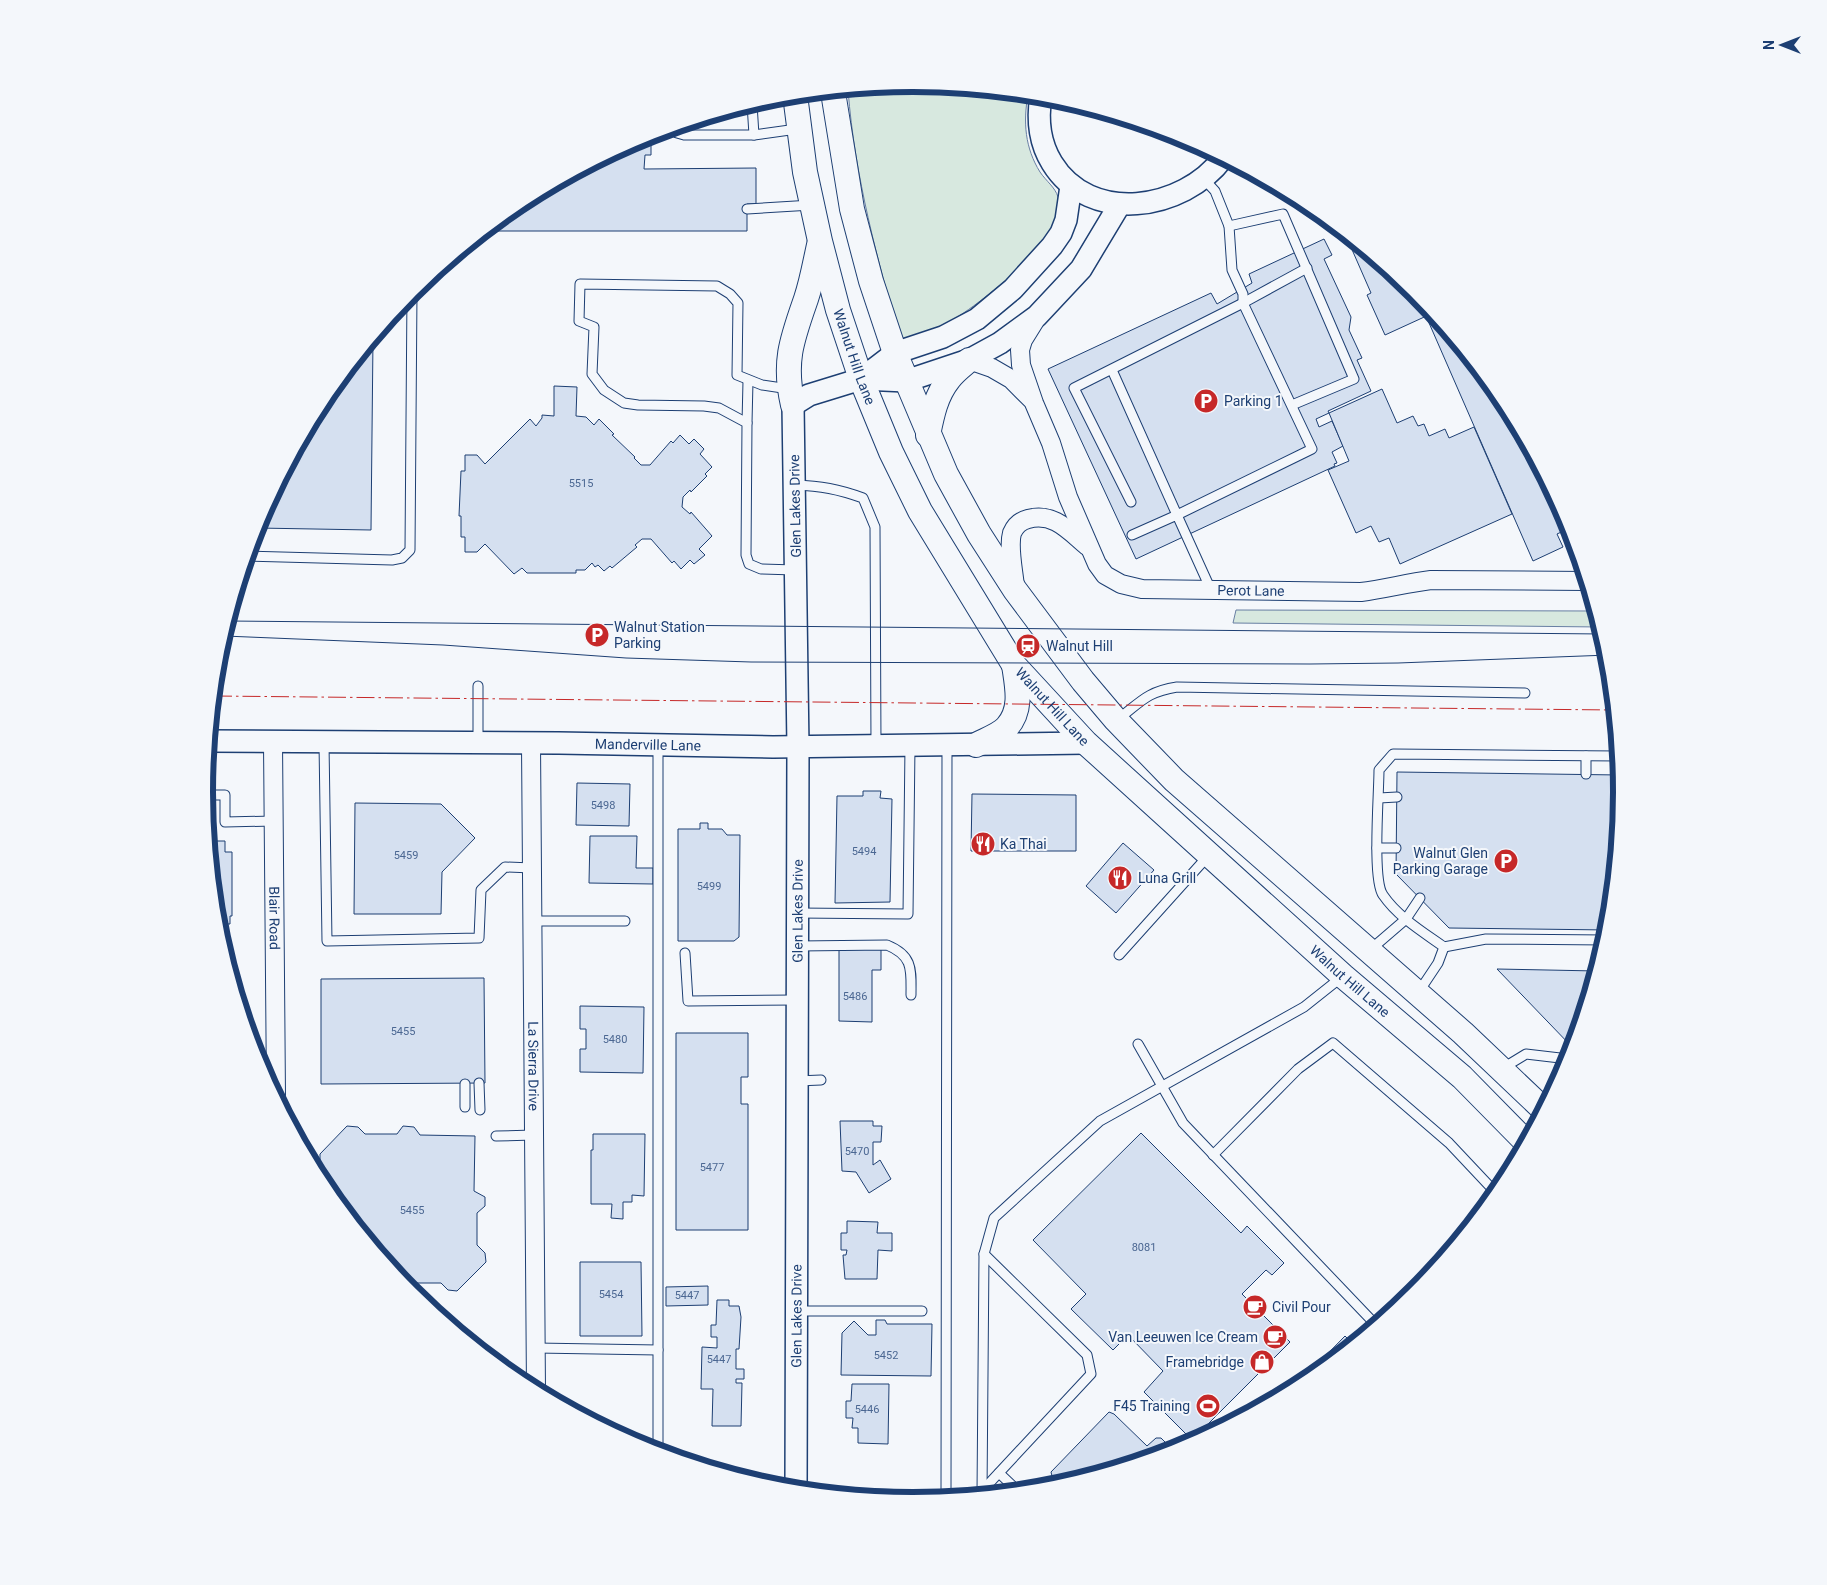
<svg xmlns="http://www.w3.org/2000/svg" width="1827" height="1585" viewBox="0 0 1827 1585" font-family="Roboto,sans-serif">
<style>
.green{fill:#d7e8df;stroke:#687fa3}
.building{fill:#d5e0f0;stroke:#1d3f73}
.lines{fill:none;stroke-linecap:round;stroke-linejoin:round}
.service-casing{stroke:#1d3f73;stroke-width:11}
.minor-casing{stroke:#1d3f73;stroke-width:20}
.tertiary-casing{stroke:#1d3f73;stroke-width:24}
.secondary-casing{stroke:#1d3f73;stroke-width:26}
.service{stroke:#f4f7fb;stroke-width:9}
.minor{stroke:#f4f7fb;stroke-width:18}
.tertiary{stroke:#f4f7fb;stroke-width:21}
.secondary{stroke:#f4f7fb;stroke-width:24}
.tram{stroke:#1d3f73;stroke-width:1}
.power{stroke:#c62828;stroke-width:1;stroke-dasharray:18 4 2.5 4;stroke-linecap:butt}
.labels{text-anchor:middle;stroke-width:4;stroke-linejoin:round;paint-order:stroke}
.number-label{font-size:11px;fill:#4b6792}
.street-label{font-size:14px;fill:#1d3f73;stroke:#f4f7fb}
.poi-label{font-size:14px;fill:#1d3f73;stroke:#f4f7fb;text-anchor:start}
.rim{fill:none;stroke:#1d3f73;stroke-width:6}
</style>
<rect width="100%" height="100%" fill="#f4f7fb"/>
<!-- green -->
<g class="green">
<path d="M914 84 1028 95C1023 122 1025 148 1040 172 1046 181 1055 187 1058 197 1070 239 972 310 940 328 928 335 913 338 901 343 877 258 855 178 848 90Z"/>
<path d="M1236 610 1596 611 1600 627 1233 623Z"/>
</g>
<!-- building -->
<g class="building">
<path d="M651 135V155H645L644 169 756 168V204H747V231H485L520 203 582 170H585V168L643 138Z"/>
<path d="M1324 239 1332 255 1324 259 1351 317 1349 330 1362 358 1357 360 1371 391 1328 411 1329 413 1316 419 1319 427 1332 421 1343 446 1332 452 1337 463 1334 464 1335 466 1136 559 1048 369 1211 293 1217 304 1252 283 1249 274Z"/>
<path d="M1350 239 1415 292 1433 313 1385 335 1367 295 1371 293 1350 245Z"/>
<path d="M1433 313 1503 399 1568 522 1570 528 1557 534 1563 547 1533 561 1426 316Z"/>
<path d="M373 339 371 530 257 528 259 521 324 399Z"/>
<path d="M554 386 577 387 576 416 586 417 594 425 599 419 614 434 612 435 635 457 634 458 641 465H650L671 441 673 443 680 435 689 444 694 439 704 449 700 454 712 467 705 474 707 476 691 492 690 490 683 497 682 507 690 514 691 512 712 536 699 549 705 555 694 564 690 560 681 569 674 561 672 563 651 539H642L635 545 637 547 612 568 610 566 604 571 598 565 595 567 592 563 585 570H576V573H527L522 568 514 574 485 544 477 552H465V537H461V516H459L461 471H465V455H477L485 464 530 419 536 426 542 418V415L554 416Z"/>
<path d="M1382 389 1397 423 1413 416 1418 426 1424 424 1429 436 1445 429 1449 438 1474 427 1512 514 1400 564 1389 538 1379 542 1371 526 1356 533 1328 470 1349 461 1329 413Z"/>
<path d="M1397 772 1620 775 1622 793 1609 930 1449 928 1396 874Z"/>
<path d="M577 783 630 784 629 826 576 825Z"/>
<path d="M863 791H881L880 798 892 799 890 902 835 903 837 796H863Z"/>
<path d="M972 794 1076 795V851H971Z"/>
<path d="M355 803 441 804 475 838 442 872 441 914H354Z"/>
<path d="M700 823H708V829H722L727 835H740L739 937 734 941H678V829H700Z"/>
<path d="M590 836H637L636 868H653V884L589 883Z"/>
<path d="M210 841H225V852H232V916H230V924H218Z"/>
<path d="M1123 843 1154 870 1116 913 1086 886Z"/>
<path d="M839 948 881 949V970H872V1022L839 1021Z"/>
<path d="M1497 969 1597 971 1573 1048Z"/>
<path d="M484 978 485 1083 321 1084V979Z"/>
<path d="M580 1006 644 1007 643 1073 580 1072V1049H586V1029H580Z"/>
<path d="M676 1033H748V1077H741V1104H748V1230H676Z"/>
<path d="M840 1121H873V1126H882L881 1142H873V1165L880 1160 891 1179 869 1193 856 1172 842 1171Z"/>
<path d="M347 1126 358 1127 365 1134H397L403 1126 414 1127 420 1135 475 1136 474 1191 485 1197V1206L477 1213V1245L485 1253 486 1262 457 1291 448 1290 441 1283H409L406 1286 327 1190V1172L320 1164V1154Z"/>
<path d="M1141 1133 1241 1233 1247 1226 1284 1263 1272 1275 1266 1270 1242 1294 1290 1342 1194 1438H1190L1144 1392 1163 1371 1128 1335 1113 1350 1071 1309 1086 1294 1033 1240Z"/>
<path d="M593 1134H645L644 1196 632 1195V1202H623V1219L611 1218 612 1204H591V1150H593Z"/>
<path d="M847 1221 878 1222 877 1233H892V1251L878 1250 877 1279H845L843 1255H846L847 1250H841V1233H847Z"/>
<path d="M580 1262H641L642 1336H580Z"/>
<path d="M708 1286V1305L666 1306V1287Z"/>
<path d="M717 1300H729V1306H739L741 1317 739 1349H736V1369H744V1379H736V1383H742L741 1426H712L713 1389H701L702 1347 717 1348V1337H711V1325H716Z"/>
<path d="M876 1320H885L887 1324H932L931 1376 841 1375 842 1333 854 1321 868 1335H876Z"/>
<path d="M1345 1336 1353 1344 1307 1382 1291 1391Z"/>
<path d="M852 1384H889L888 1444 858 1443V1428H852L853 1418H846V1401H851Z"/>
<path d="M1109 1412 1114 1414 1147 1446 1156 1438H1161L1174 1451 1061 1485 1052 1476 1051 1472Z"/>
<path d="M864 1489 928 1490V1500L913 1501 864 1496Z"/>
</g>
<g class="lines">
<defs>
<g id="service">
<path d="M752 104 754 135"/>
<path d="M673 128 677 133 684 135H754L797 129"/>
<path d="M747 209 812 205"/>
<path d="M1229 226 1283 214 1354 379 1292 405"/>
<path d="M1112 370 1177 515 1312 449 1243 303V294L1232 270 1229 226 1215 191 1203 178"/>
<path d="M789 389 762 385 737 375 738 303 730 294 717 286 580 284 579 321 594 327 592 374 604 390 624 403 638 405 704 406 719 408 747 423 746 555 749 564 761 569 795 570"/>
<path d="M747 423 748 381"/>
<path d="M795 485C821 486 838 489 863 498L875 527 876 746"/>
<path d="M1131 502 1074 388 1243 303 1307 268"/>
<path d="M1132 535 1177 515 1211 590"/>
<path d="M248 556 392 560 402 558 410 550 412 292"/>
<path d="M1117 720C1141 702 1146 692 1177 687L1525 693"/>
<path d="M324 743 327 941 479 938 481 890 505 867 532 868"/>
<path d="M478 743V686"/>
<path d="M658 746V1452"/>
<path d="M1586 774V756"/>
<path d="M205 795H225V822L273 821"/>
<path d="M1379 798 1397 797"/>
<path d="M1377 848H1396"/>
<path d="M797 913 908 914 910 746"/>
<path d="M532 921H625"/>
<path d="M798 946 887 945C914 956 911 971 911 995"/>
<path d="M1444 947 1486 939 1606 940"/>
<path d="M1370 950 1406 919 1420 898"/>
<path d="M685 953 688 1001 797 1000"/>
<path d="M1119 955 1208 856"/>
<path d="M1418 993 1438 963 1444 947C1423 932 1398 917 1383 895 1372 880 1379 794 1379 770L1393 754 1619 756"/>
<path d="M1138 1044 1183 1123 1376 1325"/>
<path d="M1503 1068 1526 1054 1560 1058 1567 1066"/>
<path d="M797 1081 821 1080"/>
<path d="M479 1083 480 1110"/>
<path d="M465 1084V1107"/>
<path d="M496 1136 534 1135"/>
<path d="M1213 1155 1298 1069 1333 1043 1449 1143 1497 1194"/>
<path d="M797 1311H922"/>
<path d="M536 1348 658 1350"/>
<path d="M999 1473 1018 1491"/>
<path d="M982 1491 1091 1374 1087 1355 984 1254"/>
<path d="M982 1494 984 1254 994 1218 1100 1121 1304 1007 1343 976"/>
<path d="M946 1498 947 745"/>
</g>
<g id="minor">
<path id="s1" d="M1036 319 1023 340 1020 350 1021 365 1034 403 1051 443 1068 497 1097 564 1105 575 1121 584 1142 589 1361 592C1385 589 1407 583 1431 580L1586 581"/>
<path d="M969 360 992 368 1011 379 1031 399"/>
<path d="M1015 587C1014 573 1008 547 1012 533 1015 526 1020 521 1028 519 1054 512 1069 531 1087 546"/>
<path id="s2" d="M273 742 276 1095"/>
<path id="s3" d="M531 744 536 1390"/>
</g>
<g id="tertiary">
<path d="M1041 96C1037 120 1039 142 1052 163 1090 225 1183 211 1223 158"/>
<path d="M861 379 906 381 969 360 1000 343 1037 316 1081 269 1120 204"/>
<path id="s4" d="M210 741 559 743 773 747 1086 743"/>
<path id="s5" d="M796 1490 798 747 793 405 809 395 861 379 895 353 943 337 977 319 1013 289 1052 246 1061 233 1066 220 1071 186"/>
</g>
<g id="secondary">
<path d="M833 92 852 209 871 281 895 353 946 474 979 534 1015 590 1083 681 1116 720 1174 780 1463 1033 1544 1110"/>
<path id="s6" d="M795 95 805 172 820 241 838 310 861 379 891 452 920 511 1014 665 1086 743 1343 976 1462 1077 1526 1142"/>
<path d="M793 405C783 362 792 339 806 299 812 281 815 263 819 245"/>
<path d="M928 435C932 415 936 395 949 379 954 372 962 366 969 360"/>
<path d="M976 745C985 740 1000 735 1007 727 1023 709 1017 686 1014 665"/>
</g>
</defs>
<!-- service casing -->
<use href="#service" class="service-casing"/>
<!-- minor casing -->
<use href="#minor" class="minor-casing"/>
<!-- tertiary casing -->
<use href="#tertiary" class="tertiary-casing"/>
<!-- secondary casing -->
<use href="#secondary" class="secondary-casing"/>
<!-- service -->
<use href="#service" class="service"/>
<!-- minor -->
<use href="#minor" class="minor"/>
<!-- tertiary -->
<use href="#tertiary" class="tertiary"/>
<!-- secondary -->
<use href="#secondary" class="secondary"/>
<!-- tram -->
<g class="tram">
<path d="M228 621 1603 634"/>
<path d="M224 636 443 645 626 658 751 662 1310 664 1398 663 1609 655"/>
</g>
<!-- power -->
<path class="power" d="M214 696 1614 710"/>
</g>
<!-- icons -->
<defs>
<symbol id="parking-disc" viewBox="-11 -11 22 22"><circle r="9.5" fill="#c62828" stroke="#f4f7fb"/><path d="M-3.5-5.5H1a3.5 3.5 0 0 1 0 7H-1V5.5H-3.5ZM-1-3.4V-.6H.8a1.4 1.4 0 0 0 0-2.8Z" fill="#fff"/></symbol>
<symbol id="station-disc" viewBox="-11 -11 22 22"><circle r="9.5" fill="#c62828" stroke="#f4f7fb"/><path d="M-3-6H3Q5-6 5-4V2Q5 4 3 4L4.5 6H3L1.5 4h-3L-3 6H-4.5L-3 4Q-5 4-5 2V-4Q-5-6-3-6ZM-3.5-4v3h7v-3ZM-3.5 1v1.5H-2V1ZM2 1v1.5H3.5V1Z" fill="#fff"/></symbol>
<symbol id="restaurant-disc" viewBox="-11 -11 22 22"><circle r="9.5" fill="#c62828" stroke="#f4f7fb"/><path d="M-5-6h1v4h1v-4h1v4h1v-4h1v5L-1.5 .5V6h-2V.5L-5-1ZM5-6V6H3V1.5H1.5Q1.5-4 5-6Z" fill="#fff"/></symbol>
<symbol id="cafe-disc" viewBox="-11 -11 22 22"><circle r="9.5" fill="#c62828" stroke="#f4f7fb"/><path d="M-5.5-4.5H6V0H3Q3 3.5 0 3.5H-2.5Q-5.5 3.5-5.5 0ZM3-3.2v2h1.7v-2ZM-6 4.5H4V6H-6Z" fill="#fff"/></symbol>
<symbol id="shop-disc" viewBox="-11 -11 22 22"><circle r="9.5" fill="#c62828" stroke="#f4f7fb"/><path d="M-5-2.5h2.3a2.7 3.5 0 0 1 5.4 0H5L5.5 6h-11ZM-1.5-2.5h3a1.5 2.3 0 0 0-3 0Z" fill="#fff"/></symbol>
<symbol id="stadium-disc" viewBox="-11 -11 22 22"><circle r="9.5" fill="#c62828" stroke="#f4f7fb"/><path d="M0-5a6.5 5 0 1 0 0 10a6.5 5 0 1 0 0-10ZM-3.5-1.8h7v3.6h-7Z" fill="#fff"/></symbol>
</defs>
<g fill-rule="evenodd">
<use href="#parking-disc" x="1192" y="387" width="28" height="28"/>
<use href="#parking-disc" x="583" y="621" width="28" height="28"/>
<use href="#station-disc" x="1014" y="632" width="28" height="28"/>
<use href="#restaurant-disc" x="969" y="830" width="28" height="28"/>
<use href="#parking-disc" x="1492" y="847" width="28" height="28"/>
<use href="#restaurant-disc" x="1106" y="864" width="28" height="28"/>
<use href="#cafe-disc" x="1241" y="1293" width="28" height="28"/>
<use href="#cafe-disc" x="1261" y="1323" width="28" height="28"/>
<use href="#shop-disc" x="1248" y="1348" width="28" height="28"/>
<use href="#stadium-disc" x="1194" y="1392" width="28" height="28"/>
</g>
<g class="labels">
<!-- number labels -->
<g class="number-label">
<text x="581" y="487">5515</text>
<text x="603" y="809">5498</text>
<text x="864" y="855">5494</text>
<text x="406" y="859">5459</text>
<text x="709" y="890">5499</text>
<text x="855" y="1000">5486</text>
<text x="403" y="1035">5455</text>
<text x="615" y="1043">5480</text>
<text x="857" y="1155">5470</text>
<text x="712" y="1171">5477</text>
<text x="412" y="1214">5455</text>
<text x="1144" y="1251">8081</text>
<text x="611" y="1298">5454</text>
<text x="687" y="1299">5447</text>
<text x="886" y="1359">5452</text>
<text x="719" y="1363">5447</text>
<text x="867" y="1413">5446</text>
</g>
<!-- street labels -->
<g class="street-label">
<text dy="5" stroke="none"><textPath href="#s6" startOffset="269">Walnut Hill Lane</textPath></text>
<text transform="translate(795 506) rotate(-91)" y="5">Glen Lakes Drive</text>
<text dy="5" stroke="none"><textPath href="#s1" startOffset="426">Perot Lane</textPath></text>
<text dy="5" stroke="none"><textPath href="#s6" startOffset="674">Walnut Hill Lane</textPath></text>
<text dy="5" stroke="none"><textPath href="#s4" startOffset="438">Manderville Lane</textPath></text>
<text dy="5" stroke="none"><textPath href="#s5" startOffset="579">Glen Lakes Drive</textPath></text>
<text dy="5" stroke="none"><textPath href="#s2" startOffset="176">Blair Road</textPath></text>
<text dy="5" stroke="none"><textPath href="#s6" startOffset="1079">Walnut Hill Lane</textPath></text>
<text dy="5" stroke="none"><textPath href="#s3" startOffset="322">La Sierra Drive</textPath></text>
<text dy="5" stroke="none"><textPath href="#s5" startOffset="174">Glen Lakes Drive</textPath></text>
</g>
<!-- poi labels -->
<g class="poi-label">
<text x="1224" y="406">Parking 1</text>
<text x="614" y="632">Walnut Station<tspan x="614" dy="16">Parking</tspan></text>
<text x="1046" y="651">Walnut Hill</text>
<text x="1000" y="849">Ka Thai</text>
<text x="1488" y="858" text-anchor="end">Walnut Glen<tspan x="1488" dy="16">Parking Garage</tspan></text>
<text x="1138" y="883">Luna Grill</text>
<text x="1272" y="1312">Civil Pour</text>
<text x="1258" y="1342" text-anchor="end">Van Leeuwen Ice Cream</text>
<text x="1244" y="1367" text-anchor="end">Framebridge</text>
<text x="1190" y="1411" text-anchor="end">F45 Training</text>
</g>
</g>
<!-- crop -->
<path d="M0 0H1827V1585H0ZM213 792a700 700 0 1 1 1400 0a700 700 0 1 1-1400 0Z" fill="#f4f7fb" fill-rule="evenodd"/>
<path class="rim" d="M213 792a700 700 0 1 1 1400 0a700 700 0 1 1-1400 0Z"/>
<!-- north arrow -->
<g transform="translate(1782 45) rotate(270)" stroke="#f4f7fb" stroke-width="4" paint-order="stroke">
<path d="M0-4L9 19L0 12L-9 19Z" fill="#1d3f73"/>
<text y="-8" font-size="14" font-weight="bold" text-anchor="middle" fill="#1d3f73">N</text>
</g>
</svg>
